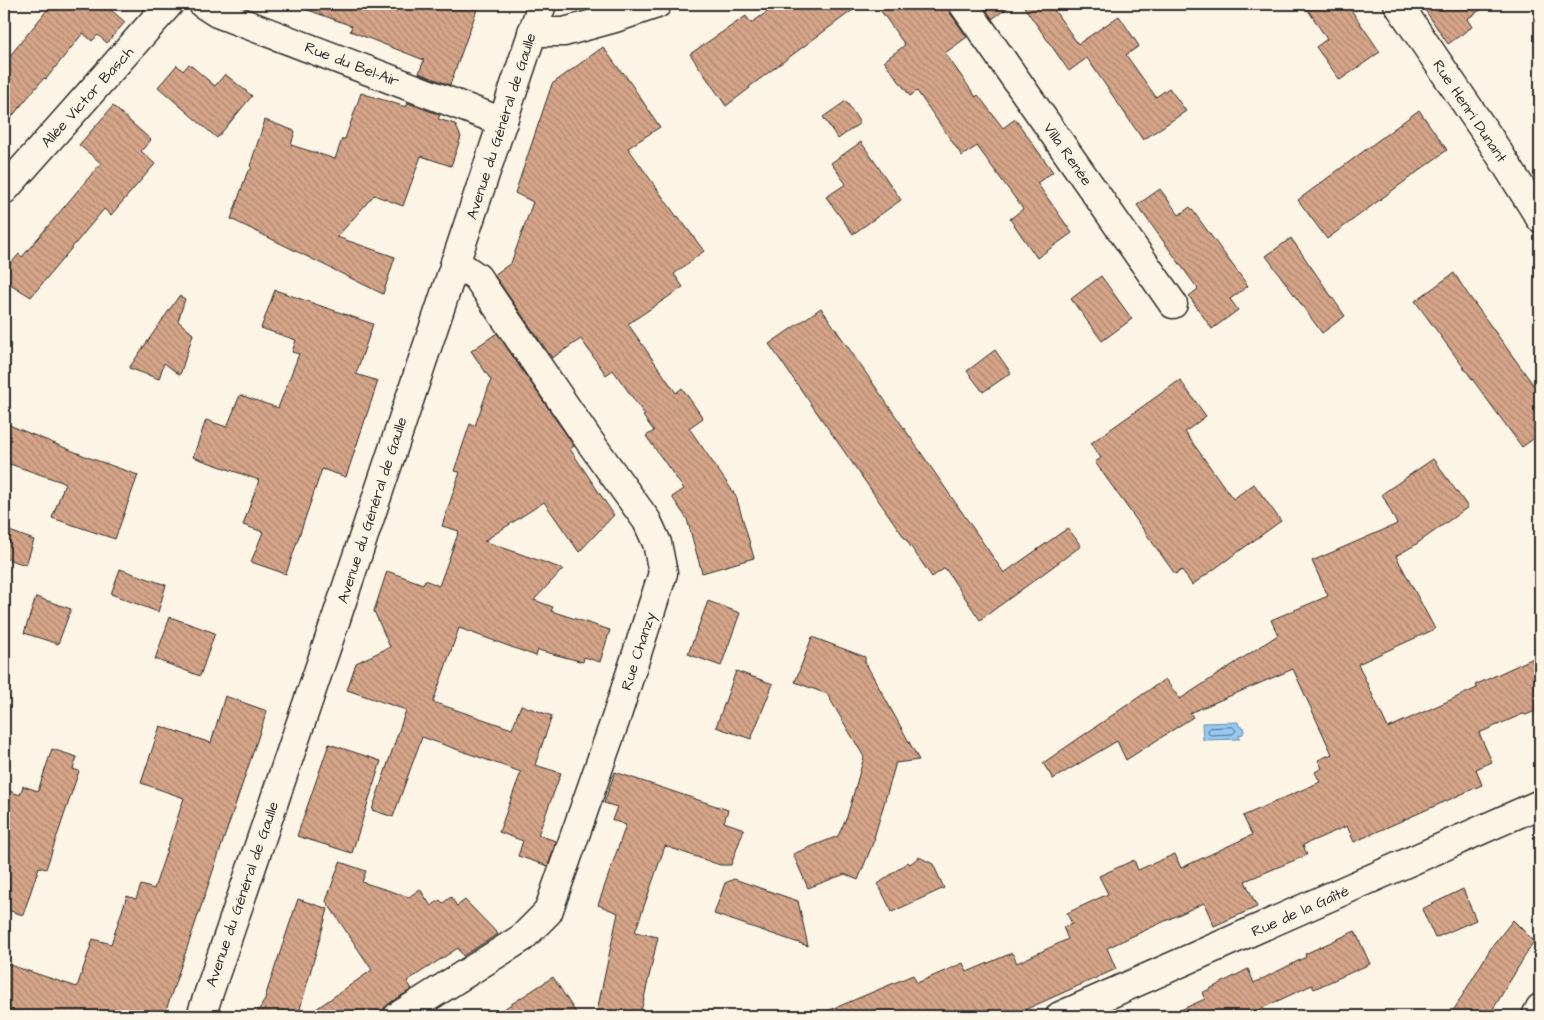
<svg xmlns="http://www.w3.org/2000/svg" width="1544" height="1020" viewBox="0 0 1544 1020" font-family="'Architects Daughter',sans-serif">
<style>
.water{fill:#94c9f2;stroke:#6a8aa2}
.lines{fill:none;stroke-linecap:round;stroke-linejoin:round}
.shore{stroke:#556a7b;stroke-width:1}
.building{fill:url(#building-back-hatch);stroke:#2b2b2b}
.minor-casing{stroke:#2b2b2b;stroke-width:31}
.minor{stroke:#fcf5e5;stroke-width:28}
.labels{text-anchor:middle;stroke-width:5;stroke-linejoin:round;paint-order:stroke}
.street-label{font-size:15px;fill:#2b2b2b;stroke:#fcf5e5}
</style>
<defs>
<pattern id="building-back-hatch" width="6" height="6" patternUnits="userSpaceOnUse" patternTransform="scale(1.25)"><rect width="6" height="6" fill="#d6a589"/><path d="M-1 5l2 2M0 0l6 6M5-1l2 2" fill="none" stroke="#ae8770"/></pattern>
</defs>
<rect width="100%" height="100%" fill="#fcf5e5"/>
<filter id="ink" filterUnits="userSpaceOnUse"><feTurbulence type="fractalNoise" baseFrequency=".02" numOctaves="2"/><feDisplacementMap in="SourceGraphic" scale="10" xChannelSelector="R" yChannelSelector="G"/><feConvolveMatrix kernelMatrix="1 2 1 2 8 2 1 2 1" color-interpolation-filters="sRGB"/></filter>
<g filter="url(#ink)">
<!-- water -->
<path class="water" d="M1238 722 1239 726 1243 727 1244 731 1243 734 1239 735 1240 739 1203 740 1202 723Z"/>
<g class="lines">
<!-- shore -->
<path class="shore" d="M1233 727 1236 731 1233 734 1210 735 1208 733V730L1210 728Z"/>
</g>
<!-- building -->
<g class="building">
<path d="M52 4H104L125 22 107 43 98 35 92 41 83 33 46 79 44 78 4 126V63Z"/>
<path d="M300 4H479L450 85 419 73 424 60 350 31 352 26 300 7Z"/>
<path d="M779 4H861L749 87 750 88 726 106 690 54 746 16 751 23Z"/>
<path d="M876 4H948L950 13 967 37 945 53 976 97 978 95 1003 128 1015 119 1053 172 1037 183 1072 233 1037 258 1010 219 1023 209 977 146 962 156 917 91 910 96 884 61 905 45Z"/>
<path d="M982 4H1013L992 19Z"/>
<path d="M1022 4H1050L1078 44 1119 16 1139 46 1126 55 1156 97 1169 88 1186 111 1143 140 1087 58 1069 71Z"/>
<path d="M1304 4H1347L1380 52 1340 80 1316 47 1327 39Z"/>
<path d="M1421 4H1489L1467 19 1472 27 1448 44Z"/>
<path d="M603 47 622 73 623 72 660 127 628 148 677 217 678 216 704 251 674 274 683 287 628 324 676 393 682 388 703 418 689 428 736 496 754 558 702 573 687 519 672 497 684 489 646 436 654 431 643 416 645 415 613 370 606 375 581 339 552 358 494 275 511 263 533 202 515 193 552 84Z"/>
<path d="M189 64 215 86 225 74 252 96 217 138 158 87 177 65 183 71Z"/>
<path d="M361 93 406 107 408 103 440 115 438 119 455 124 461 137 451 166 421 156 403 206 374 195 337 237 395 257 383 294 231 219 247 173 252 168 250 166 265 120 295 131 291 145 335 159 342 139H345Z"/>
<path d="M846 101 860 123 838 139 823 117Z"/>
<path d="M113 106 151 140 141 151 155 164 111 215 104 209 31 297 4 280V271L19 254 22 257 101 163 79 145Z"/>
<path d="M1419 110 1447 150 1327 239 1298 200Z"/>
<path d="M861 142 901 200 853 234 826 197 846 184 831 163Z"/>
<path d="M1160 189 1179 215 1190 207 1248 286 1230 299 1238 310 1212 329 1189 296 1198 289 1137 205Z"/>
<path d="M1291 238 1345 316 1322 333 1266 256Z"/>
<path d="M1454 273 1467 293 1540 394V434L1522 447 1415 301Z"/>
<path d="M1101 276 1132 319 1102 341 1071 299Z"/>
<path d="M275 290 373 324 356 374 378 381 346 477 322 469 286 574 251 562 263 532 243 525 259 480 193 457 206 420 227 427 240 395 278 408 299 354 292 352 296 340 261 328Z"/>
<path d="M179 296 185 299 178 321 193 334 180 375 164 363 159 379 129 368Z"/>
<path d="M821 308 1004 573 1068 528 1081 546 980 620 945 568 932 577 769 344Z"/>
<path d="M497 333 574 446 570 449 614 515 579 552 544 502 484 541 563 569 534 600 553 607 551 611 610 630 600 662 584 657 583 662 538 650 536 656 459 628 433 702 512 729 521 705 552 716 535 765 561 773 538 835 556 841 548 866 518 856 523 841 499 832 521 772 422 737 393 817 372 810 406 710 347 690 356 663 390 647 374 611 387 571 423 584 425 580 439 586 459 531 442 526 460 472 454 471 470 424 475 426 491 380 471 351Z"/>
<path d="M995 350 1011 373 983 392 967 371Z"/>
<path d="M1180 380 1206 416 1185 432 1233 499 1254 484 1281 521 1192 585 1182 570 1175 574 1095 462 1101 458 1091 443Z"/>
<path d="M4 423 90 458 138 475 115 539 52 518 65 483 4 462Z"/>
<path d="M1433 459 1468 507 1415 545 1396 556 1435 629 1358 664 1388 728 1477 688 1475 685 1540 655V709L1526 715 1523 714 1479 733 1492 762 1476 769 1482 785 1354 842 1347 826 1303 845 1307 855 1245 881 1257 907 1214 926 1204 903 1107 948 1116 969 1011 1016H816L913 975 917 983 963 963 967 972 1012 953 1017 963 1068 939 1063 927 1072 924 1067 913 1108 894 1099 876 1134 860 1138 870 1175 854 1181 868 1252 835 1243 816 1320 782 1315 772 1322 768 1318 760 1332 754 1293 669 1190 713 1193 717 1126 760 1117 741 1053 779 1043 763 1165 679 1180 699 1278 635 1271 620 1328 596 1312 561 1397 524 1382 494Z"/>
<path d="M4 529 34 540 26 565 4 558Z"/>
<path d="M120 569 166 585 158 612 111 594Z"/>
<path d="M36 597 71 609 58 644 24 633Z"/>
<path d="M708 601 740 613 721 666 688 654Z"/>
<path d="M170 617 215 633 200 676 155 659Z"/>
<path d="M812 637 865 657V662L919 760 895 763V766L874 838H875L858 880 845 874 808 888 793 854 838 836 847 817 864 757 827 694 795 682Z"/>
<path d="M736 671 773 684 751 739 716 727Z"/>
<path d="M225 696 267 711 164 1016H4V963L77 987 93 939 111 944 127 896 136 899 141 885 154 889 184 798 141 783 160 726 211 743Z"/>
<path d="M329 744 381 761 352 853 297 836Z"/>
<path d="M52 749 77 757 73 769 79 771 46 869 39 867 23 915 4 909V789L20 795 23 786 38 791Z"/>
<path d="M615 772 728 810 724 822 744 829 731 865H720L665 846 635 932 658 937 640 1016H596L618 913 598 905 626 825 612 820 617 807 604 803Z"/>
<path d="M919 857 933 864 944 888 892 912 878 884 908 862 910 864Z"/>
<path d="M340 862 366 871 362 882 409 897 420 889 431 906 440 900 443 903 451 897 457 906 465 900 498 934 463 956 458 948 407 981 412 989 390 1003 384 1008 383 1012 376 1016H306L372 970 326 901Z"/>
<path d="M734 879 798 901 808 946 714 914 725 883Z"/>
<path d="M1463 889 1476 920 1435 938 1422 909Z"/>
<path d="M298 899 328 909 298 1016H255L266 998 265 997Z"/>
<path d="M1513 920 1534 941 1489 1016H1450L1491 948Z"/>
<path d="M1355 931 1370 964 1314 989 1312 985 1258 1010 1261 1016H1167L1205 999 1202 993 1248 969 1254 983 1306 957 1305 954Z"/>
<path d="M553 977 578 1016H493Z"/>
</g>
<g class="lines">
<defs>
<g id="minor">
<path d="M203 4 217 13 503 122"/>
<path d="M963 4 1173 304"/>
<path d="M1398 4 1490 139 1540 218"/>
<path d="M532 32H564L615 18 657 4"/>
<path d="M4 190 169 4"/>
<path d="M201 1016 334 625 542 4"/>
<path d="M398 1016 522 938 548 912 615 721 663 573 657 543 647 521 590 442 477 277 455 262"/>
<path d="M1060 1016 1540 804"/>
<path d="M1536 1016 1540 1008"/>
</g>
</defs>
<!-- minor casing -->
<use href="#minor" class="minor-casing"/>
<!-- minor -->
<use href="#minor" class="minor"/>
</g>
</g>
<g class="labels">
<!-- street labels -->
<g class="street-label">
<text transform="translate(352 64) rotate(21)" y="5">Rue du Bel-Air</text>
<text transform="translate(87 97) rotate(-48)" y="5">Allée Victor Basch</text>
<text transform="translate(1470 111) rotate(56)" y="5">Rue Henri Dunant</text>
<text transform="translate(501 126) rotate(-72)" y="5">Avenue du Général de Gaulle</text>
<text transform="translate(1068 154) rotate(55)" y="5">Villa Renée</text>
<text transform="translate(372 510) rotate(-72)" y="5">Avenue du Général de Gaulle</text>
<text transform="translate(638 651) rotate(-72)" y="5">Rue Chanzy</text>
<text transform="translate(242 894) rotate(-71)" y="5">Avenue du Général de Gaulle</text>
<text transform="translate(1300 911) rotate(-24)" y="5">Rue de la Gaîté</text>
</g>
</g>
<!-- margin -->
<rect width="1544" height="1020" fill="none" stroke="#fcf5e5" stroke-width="20"/>
<rect x="10" y="10" width="1524" height="1000" fill="none" stroke="#2b2b2b" stroke-width="2" filter="url(#ink)"/>
</svg>
